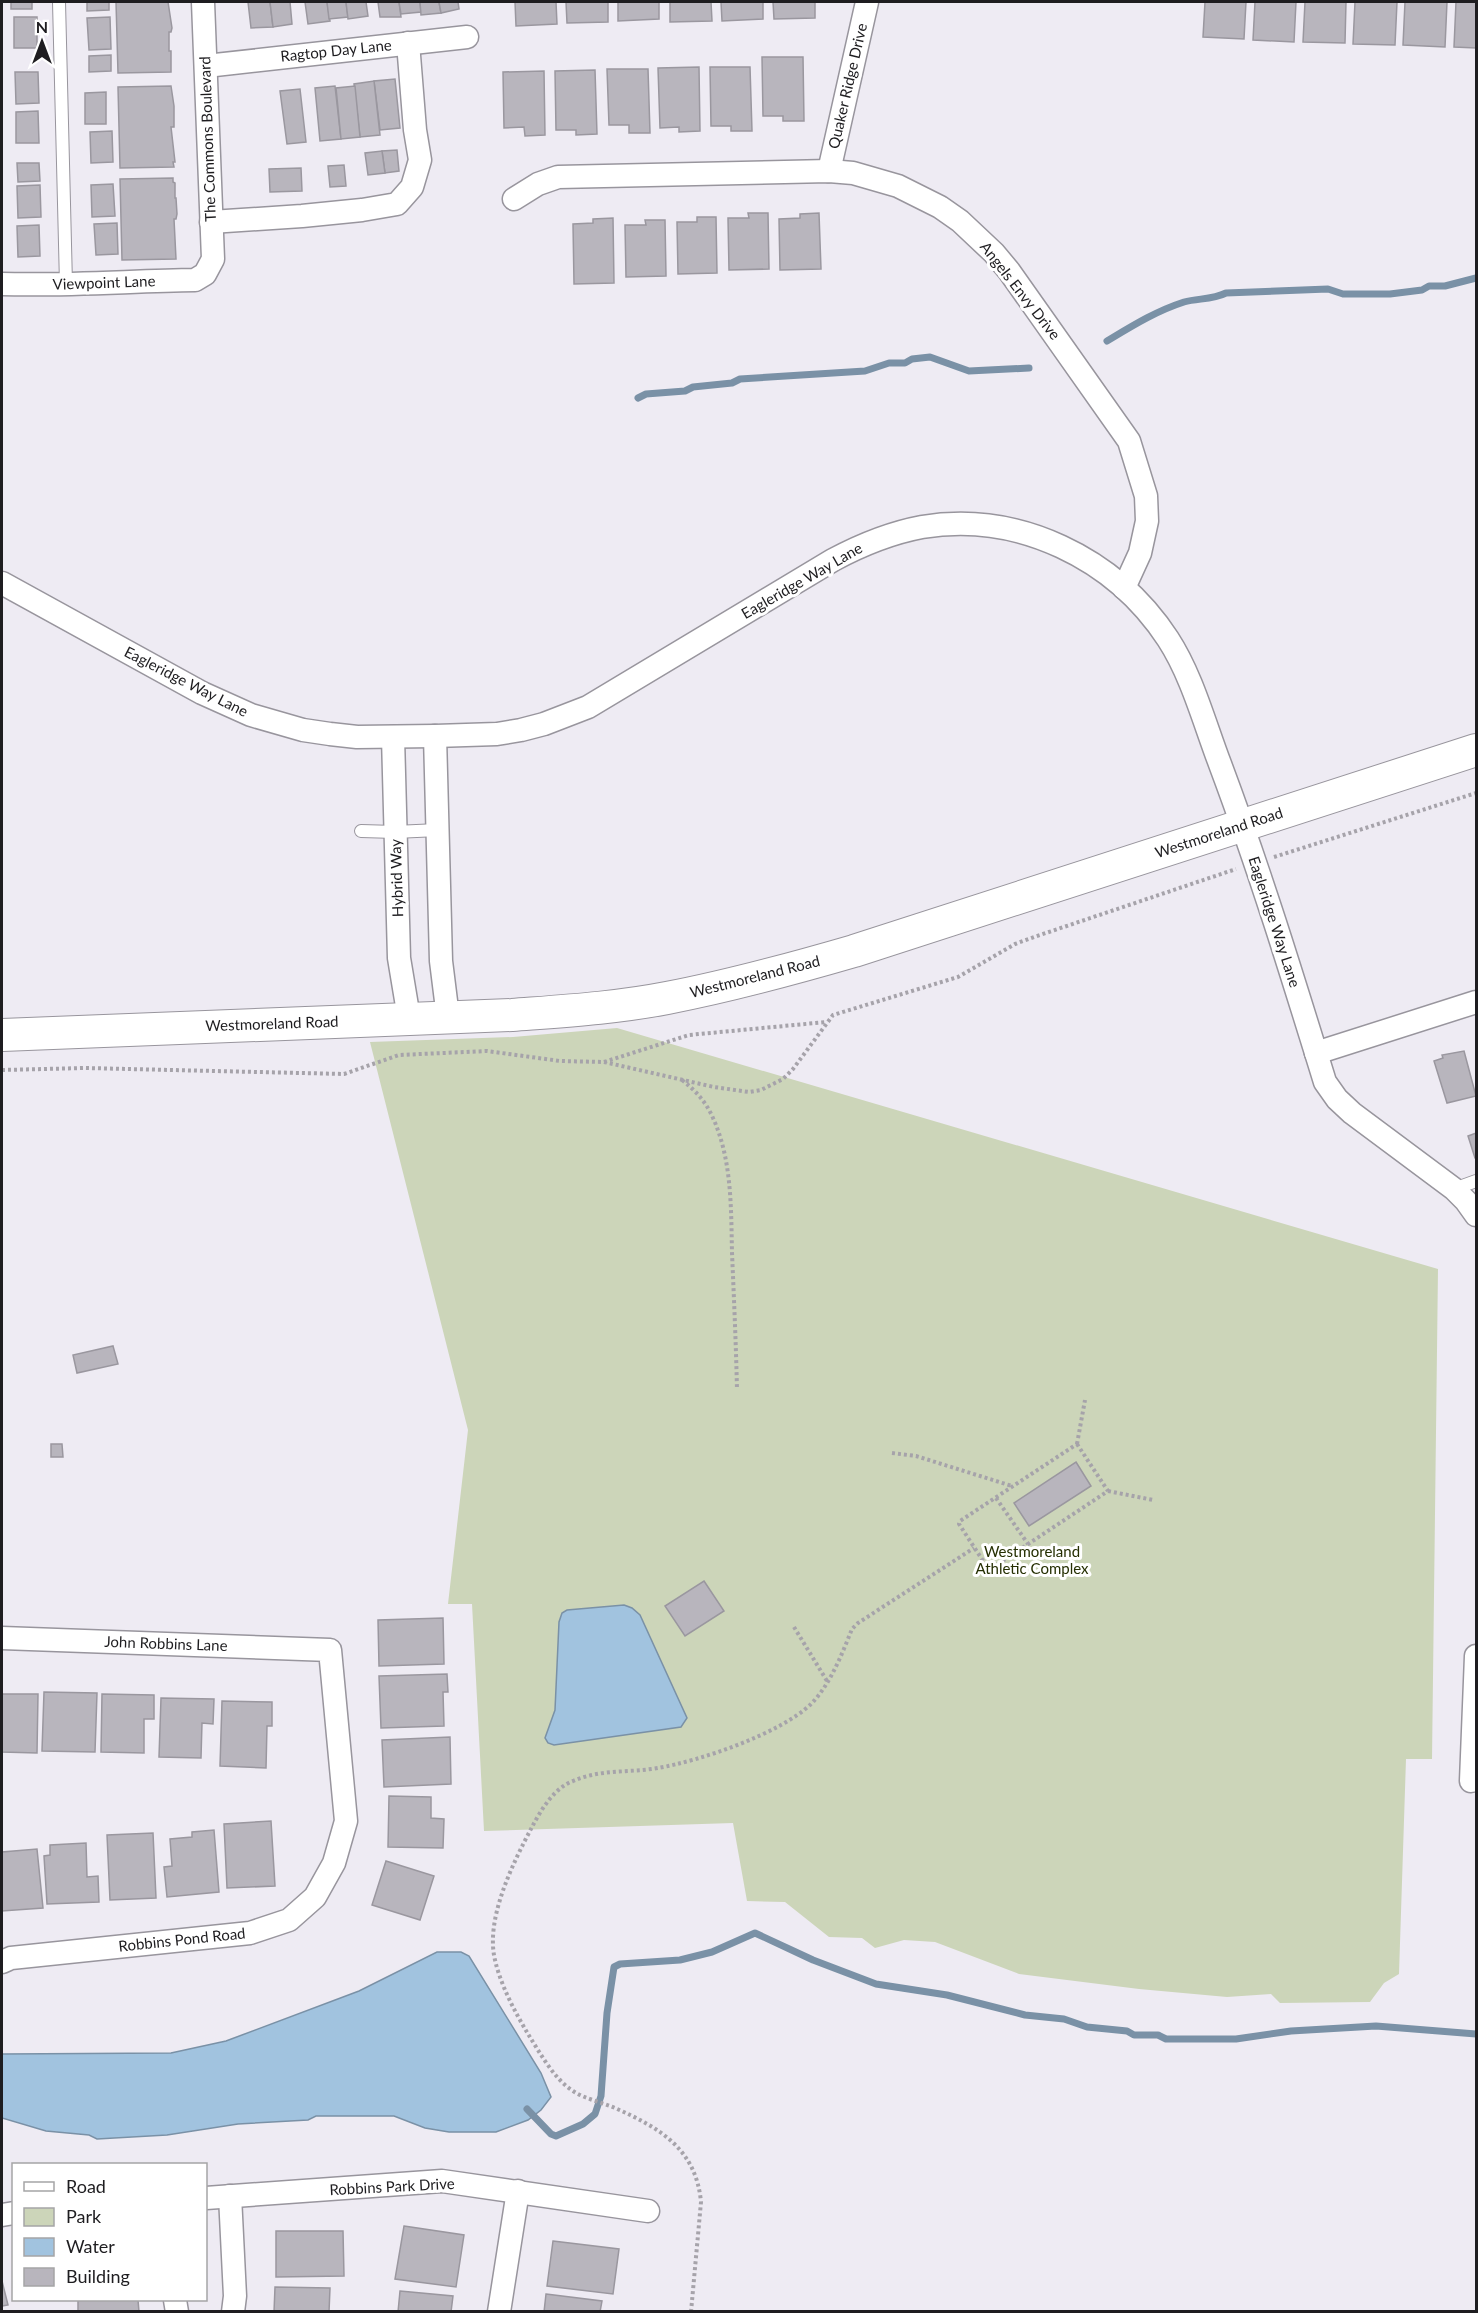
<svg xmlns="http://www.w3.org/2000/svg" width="1478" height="2313" viewBox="0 0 1478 2313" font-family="Lato,sans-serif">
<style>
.green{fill:#ccd5b9}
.water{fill:#a1c3df;stroke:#7a91a6;stroke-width:1.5}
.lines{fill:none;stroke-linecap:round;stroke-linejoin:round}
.stream{stroke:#7a91a6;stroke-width:7}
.building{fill:#b8b5bd;stroke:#9a979f;stroke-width:1.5}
.lane-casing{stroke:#98959d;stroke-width:14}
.street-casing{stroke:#98959d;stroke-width:25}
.secondary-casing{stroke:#98959d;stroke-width:34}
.path{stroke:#a6a3aa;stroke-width:4;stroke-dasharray:3 3;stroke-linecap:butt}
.lane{stroke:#fff;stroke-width:12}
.street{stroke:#fff;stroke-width:22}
.secondary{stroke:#fff;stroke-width:32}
.labels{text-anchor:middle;stroke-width:6;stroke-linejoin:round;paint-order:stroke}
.street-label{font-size:15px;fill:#1e1d20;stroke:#fff}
.park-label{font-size:15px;fill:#252f02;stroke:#fff}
</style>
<rect width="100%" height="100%" fill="#eeebf3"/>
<!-- green -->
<path class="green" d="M617 1028 1438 1269 1432 1759H1406L1399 1974 1384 1983 1370 2002 1280 2003 1271 1994 1227 1997 1139 1989 1019 1974 935 1942 904 1940 875 1948 862 1938 829 1937 785 1902 747 1901 733 1823 484 1831 472 1604H448L468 1430 370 1042 513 1037Z"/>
<!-- water -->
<g class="water">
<path d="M624 1605 632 1608 640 1615 687 1718 681 1727 554 1745 548 1743 545 1738 555 1710 559 1622 562 1613 567 1610Z"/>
<path d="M437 1952H461L469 1956 541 2073 551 2097 541 2110 528 2120 496 2132H449L425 2128 394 2116H316L308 2120 238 2124 167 2135 97 2139 89 2135 46 2131 2 2118V2054L171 2053 226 2041 359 1991Z"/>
</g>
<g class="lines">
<!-- stream -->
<g class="stream">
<path d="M1107 341C1132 326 1156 311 1184 302 1198 298 1212 300 1226 293L1328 289 1343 294H1390L1422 290 1429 286H1445L1476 278"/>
<path d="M638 398 646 394 685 391 693 387 732 383 740 379 865 371 889 363H905L912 359 930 357 969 371 1029 368"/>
<path d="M527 2109 551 2134 556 2136 583 2124 595 2114 601 2096 607 2013 614 1967 620 1964 680 1960 712 1952 755 1933 813 1960 876 1984 947 1995 1025 2015 1064 2019 1087 2027 1127 2031 1134 2035H1158L1166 2039H1236L1291 2031 1376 2026 1476 2034"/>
</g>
</g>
<!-- building -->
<g class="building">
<rect x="11" y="2" width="21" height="7"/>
<path d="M87 2H109V10L87 11Z"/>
<path d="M116 2H168L172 28 171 32H169V51H171V72L118 73Z"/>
<path d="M248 2H270L273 27 251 28Z"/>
<path d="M270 2H290L292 24 273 27Z"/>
<path d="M305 2H327L330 21 308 24Z"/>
<path d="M327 2H346L348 17 329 19Z"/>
<path d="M346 2H366L368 16 348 19Z"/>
<path d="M378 2H399L401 17H380Z"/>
<path d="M399 2H420L421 12 401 14Z"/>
<path d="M420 2H439L441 13 421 15Z"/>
<path d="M439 2H458L459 9 441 13Z"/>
<path d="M515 2H556L557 24 516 26Z"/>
<path d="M566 2H608V22L567 23Z"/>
<path d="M618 2H659V19L618 21Z"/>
<path d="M670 2H711L712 21 670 22Z"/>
<path d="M721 2H763V19L722 21Z"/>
<path d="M773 2H815V18L774 19Z"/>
<path d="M1205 2H1246L1244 39 1203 37Z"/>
<path d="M1255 2H1296L1294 42 1253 40Z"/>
<path d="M1305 2H1346L1345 43 1303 42Z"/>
<path d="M1355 2H1397L1395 45 1353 44Z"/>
<path d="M1405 2H1447L1445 47 1403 45Z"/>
<path d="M1456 2H1476V48L1454 47Z"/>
<rect x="14" y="17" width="23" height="31"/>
<path d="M110 17 111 49 89 50 87 18Z"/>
<path d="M111 55V71L89 72V56Z"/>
<path d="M762 57H803L804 121H783V116H763Z"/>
<path d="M699 67 700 131 679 132V127L660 128 658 68Z"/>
<path d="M710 67H750L752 131H731V126H711Z"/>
<path d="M607 69H648L650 133H629V125H609Z"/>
<path d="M595 70 597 134 576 135V130H556L555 71Z"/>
<path d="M544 71 545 135 525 136 524 127 504 128 503 72Z"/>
<path d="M15 72H38L39 103 16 104Z"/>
<path d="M395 79 400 128 380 130 374 81Z"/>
<path d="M374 81 380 135 360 137 354 84Z"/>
<path d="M171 86 174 106V127H171L175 162H173L174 167 120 168 118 87Z"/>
<path d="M335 86 341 139 320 141 315 88Z"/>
<path d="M355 86 360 137 341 139 336 88Z"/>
<path d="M300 89 306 142 287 144 280 91Z"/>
<path d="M106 92V124H85V93Z"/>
<path d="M38 111 39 143H16V112Z"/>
<path d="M112 131 113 162 91 163 90 132Z"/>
<path d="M397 150 399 171 385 173 382 151Z"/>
<path d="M382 151 385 173 368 175 365 153Z"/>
<path d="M17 163H39L40 181 18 182Z"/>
<path d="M344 165 346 186 330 187 328 166Z"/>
<path d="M301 168 302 191 270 192 269 169Z"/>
<path d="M173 178V182L175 183V198H176L177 214 176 219H174L176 259 122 260 120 179Z"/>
<path d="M113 184 115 216 92 217 91 185Z"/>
<path d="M40 185 41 217 18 218 17 186Z"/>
<path d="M748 213H768L769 269 729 270 728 218H749Z"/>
<path d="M819 213 821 269 780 270 779 219 800 218V214Z"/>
<path d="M697 217H716L717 273 678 274 677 222H697Z"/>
<path d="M613 218 614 283 574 284 573 224 593 223V219Z"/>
<path d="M645 220H665L666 276 626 277 625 225H646Z"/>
<path d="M117 223 118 254 96 255 94 224Z"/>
<path d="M39 225 40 256 18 257 17 226Z"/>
<path d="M1464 1051 1476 1096 1447 1103 1434 1061 1443 1058 1442 1055Z"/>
<path d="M1476 1133V1158H1475L1468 1136Z"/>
<path d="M113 1346 118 1364 77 1373 73 1355Z"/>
<path d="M51 1444H62L63 1457H51Z"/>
<path d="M1076 1462 1091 1486 1029 1526 1014 1503Z"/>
<path d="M704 1581 724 1611 685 1636 665 1606Z"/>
<path d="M443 1618 444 1664 379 1666 378 1620Z"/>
<path d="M447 1674 448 1692H443L444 1726 381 1728 379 1676Z"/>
<path d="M44 1692 97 1693 95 1752 42 1751Z"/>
<path d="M2 1694H38L37 1753 2 1752Z"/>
<path d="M102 1694 154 1695V1719H144V1753L101 1752Z"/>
<path d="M161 1698 214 1699 213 1724 202 1723 201 1758 159 1757Z"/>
<path d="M222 1701 272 1702V1726H267L266 1768 220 1766Z"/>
<path d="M450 1737 451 1784 384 1787 382 1740Z"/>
<path d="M389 1796 431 1797V1818L444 1819 443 1848 388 1847Z"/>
<path d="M271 1821 275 1886 227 1888 224 1824Z"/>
<path d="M214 1830 219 1892 167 1897 164 1867 172 1866 170 1839 192 1837V1832Z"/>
<path d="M153 1833 156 1898 110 1900 107 1835Z"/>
<path d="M86 1843 87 1877 98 1876 99 1902 47 1904 44 1856 50 1855V1845Z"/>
<path d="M37 1849 43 1908 2 1911V1852Z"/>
<path d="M386 1861 434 1876 420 1920 372 1905Z"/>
<path d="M404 2226 464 2235 456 2287 395 2279Z"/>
<path d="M276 2231H343L344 2276 276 2277Z"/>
<path d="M553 2241 619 2249 613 2294 547 2286Z"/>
<path d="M2 2281 8 2305 2 2306Z"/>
<path d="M275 2287 330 2288 329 2312H274Z"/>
<path d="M400 2291 453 2296 451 2312H398Z"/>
<path d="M546 2294 602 2301 600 2312H544Z"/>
<path d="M78 2300H138L139 2312H78Z"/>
</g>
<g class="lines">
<defs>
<g id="lane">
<path d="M59 2 66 284"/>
<path d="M361 831 395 832 438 830"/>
<path d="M1454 1189 1476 1181"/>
</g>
<g id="street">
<path d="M206 66 467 37"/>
<path d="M829 171 867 2"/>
<path d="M514 199 538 184 558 177 829 171 853 173 898 186 940 207 960 221 994 253 1009 271 1129 441 1146 496 1147 521 1140 553 1124 588"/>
<path d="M211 222 302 216 362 210 397 204 412 187 420 160 415 130 408 43"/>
<path d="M2 284C66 286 130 281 195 280L205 274 213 259 203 2"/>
<path d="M2 583 202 693 251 715 303 730 330 734 357 737 435 736 497 734 521 730 544 724 588 707 833 560C861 545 890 533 922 527 1018 511 1115 558 1168 639 1192 676 1204 722 1220 764 1259 868 1292 975 1325 1082L1337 1099 1352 1113 1454 1189 1466 1201 1476 1215"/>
<path d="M435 736 441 961 448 1017"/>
<path d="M393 737 399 958 409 1018"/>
<path d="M1316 1053 1476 1002"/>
<path d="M2 1638 330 1650 346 1821 334 1863 315 1897 289 1920 250 1933 11 1958 2 1962"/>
<path d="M1471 1781 1476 1656"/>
<path d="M230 2196 235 2296 233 2312"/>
<path d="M206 2198 442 2181 648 2211"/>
<path d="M2 2215 14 2213"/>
<path d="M175 2300 177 2312"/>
<path d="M499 2312 518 2191"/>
</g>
<path id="secondary" d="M2 1035 512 1015C564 1011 616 1008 667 998 730 986 792 969 854 951L1476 750"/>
</defs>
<!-- lane casing -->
<use href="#lane" class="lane-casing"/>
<!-- street casing -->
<use href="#street" class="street-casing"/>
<!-- secondary casing -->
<use href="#secondary" class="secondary-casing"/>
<!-- path -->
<g class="path">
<path d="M1274 857 1476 793"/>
<path d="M604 1062 689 1035 826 1022"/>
<path d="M2 1070 85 1068 344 1074 399 1055 487 1051 560 1061 604 1062 714 1087 749 1092 761 1090 783 1079 793 1069 833 1015 958 977 1015 944 1034 937 1236 869"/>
<path d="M682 1080C696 1091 706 1102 713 1118 732 1160 731 1208 732 1253 734 1299 736 1345 737 1390"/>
<path d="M1077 1444 1108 1491 989 1570 959 1524 960 1521Z"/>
<path d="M1077 1444 1085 1400"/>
<path d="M892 1453 916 1456 1012 1486"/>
<path d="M1108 1491 1153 1500"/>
<path d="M996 1498 1028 1544"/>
<path d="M794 1627 827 1681"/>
<path d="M691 2312 701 2202C696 2149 660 2128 615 2108 601 2102 585 2099 573 2091 554 2079 540 2053 528 2034 515 2012 501 1986 495 1960 485 1919 513 1863 532 1827 541 1810 554 1788 573 1781 600 1769 629 1773 658 1768 699 1761 780 1734 811 1704 830 1685 842 1654 852 1629L858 1623 974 1548"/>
</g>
<!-- lane -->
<use href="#lane" class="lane"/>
<!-- street -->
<use href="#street" class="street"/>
<!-- secondary -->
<use href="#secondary" class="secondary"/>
</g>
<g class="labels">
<!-- street labels -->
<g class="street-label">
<text transform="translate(336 51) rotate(-6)" y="5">Ragtop Day Lane</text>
<text transform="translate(848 86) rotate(-77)" y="5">Quaker Ridge Drive</text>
<text transform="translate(208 139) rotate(-92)" y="5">The Commons Boulevard</text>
<text transform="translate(104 283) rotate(-2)" y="5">Viewpoint Lane</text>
<text transform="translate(1020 291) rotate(52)" y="5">Angels Envy Drive</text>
<text transform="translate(802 581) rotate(-30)" y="5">Eagleridge Way Lane</text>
<text transform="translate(186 682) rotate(27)" y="5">Eagleridge Way Lane</text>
<text transform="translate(1219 833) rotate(-18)" y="5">Westmoreland Road</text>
<text transform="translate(397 878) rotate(-92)" y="5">Hybrid Way</text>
<text transform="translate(1274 922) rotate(72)" y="5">Eagleridge Way Lane</text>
<text transform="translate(755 977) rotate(-14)" y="5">Westmoreland Road</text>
<text transform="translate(272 1024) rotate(-2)" y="5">Westmoreland Road</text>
<text transform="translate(166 1644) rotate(2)" y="5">John Robbins Lane</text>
<text transform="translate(182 1940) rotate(-6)" y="5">Robbins Pond Road</text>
<text transform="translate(392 2187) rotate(-3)" y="5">Robbins Park Drive</text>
</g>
<!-- park labels -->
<g class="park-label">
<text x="1032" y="1557">Westmoreland<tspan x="1032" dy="17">Athletic Complex</tspan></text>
</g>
</g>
<!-- border -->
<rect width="1478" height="2313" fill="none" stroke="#1e1d20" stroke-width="6"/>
<!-- legend -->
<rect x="12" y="2163" width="195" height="138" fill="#ffffff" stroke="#a5a5a6" stroke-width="1.5"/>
<rect x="24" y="2182" width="30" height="9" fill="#ffffff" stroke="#a5a5a6" stroke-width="1.5"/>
<text x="66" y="2193" font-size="18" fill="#1e1d20">Road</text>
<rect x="24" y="2208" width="30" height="18" fill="#ccd5b9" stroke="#a5a5a6" stroke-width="1.5"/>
<text x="66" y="2223" font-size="18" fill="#1e1d20">Park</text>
<rect x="24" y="2238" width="30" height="18" fill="#a1c3df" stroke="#a5a5a6" stroke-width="1.5"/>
<text x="66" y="2253" font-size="18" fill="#1e1d20">Water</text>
<rect x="24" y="2268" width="30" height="18" fill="#b8b5bd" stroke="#a5a5a6" stroke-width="1.5"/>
<text x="66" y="2283" font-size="18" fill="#1e1d20">Building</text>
<!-- north arrow -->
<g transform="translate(42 42)" stroke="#ffffff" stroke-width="4.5" paint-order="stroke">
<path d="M0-4.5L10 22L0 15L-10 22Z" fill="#1e1d20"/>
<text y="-9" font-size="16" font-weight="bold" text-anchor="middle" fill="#1e1d20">N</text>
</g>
</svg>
